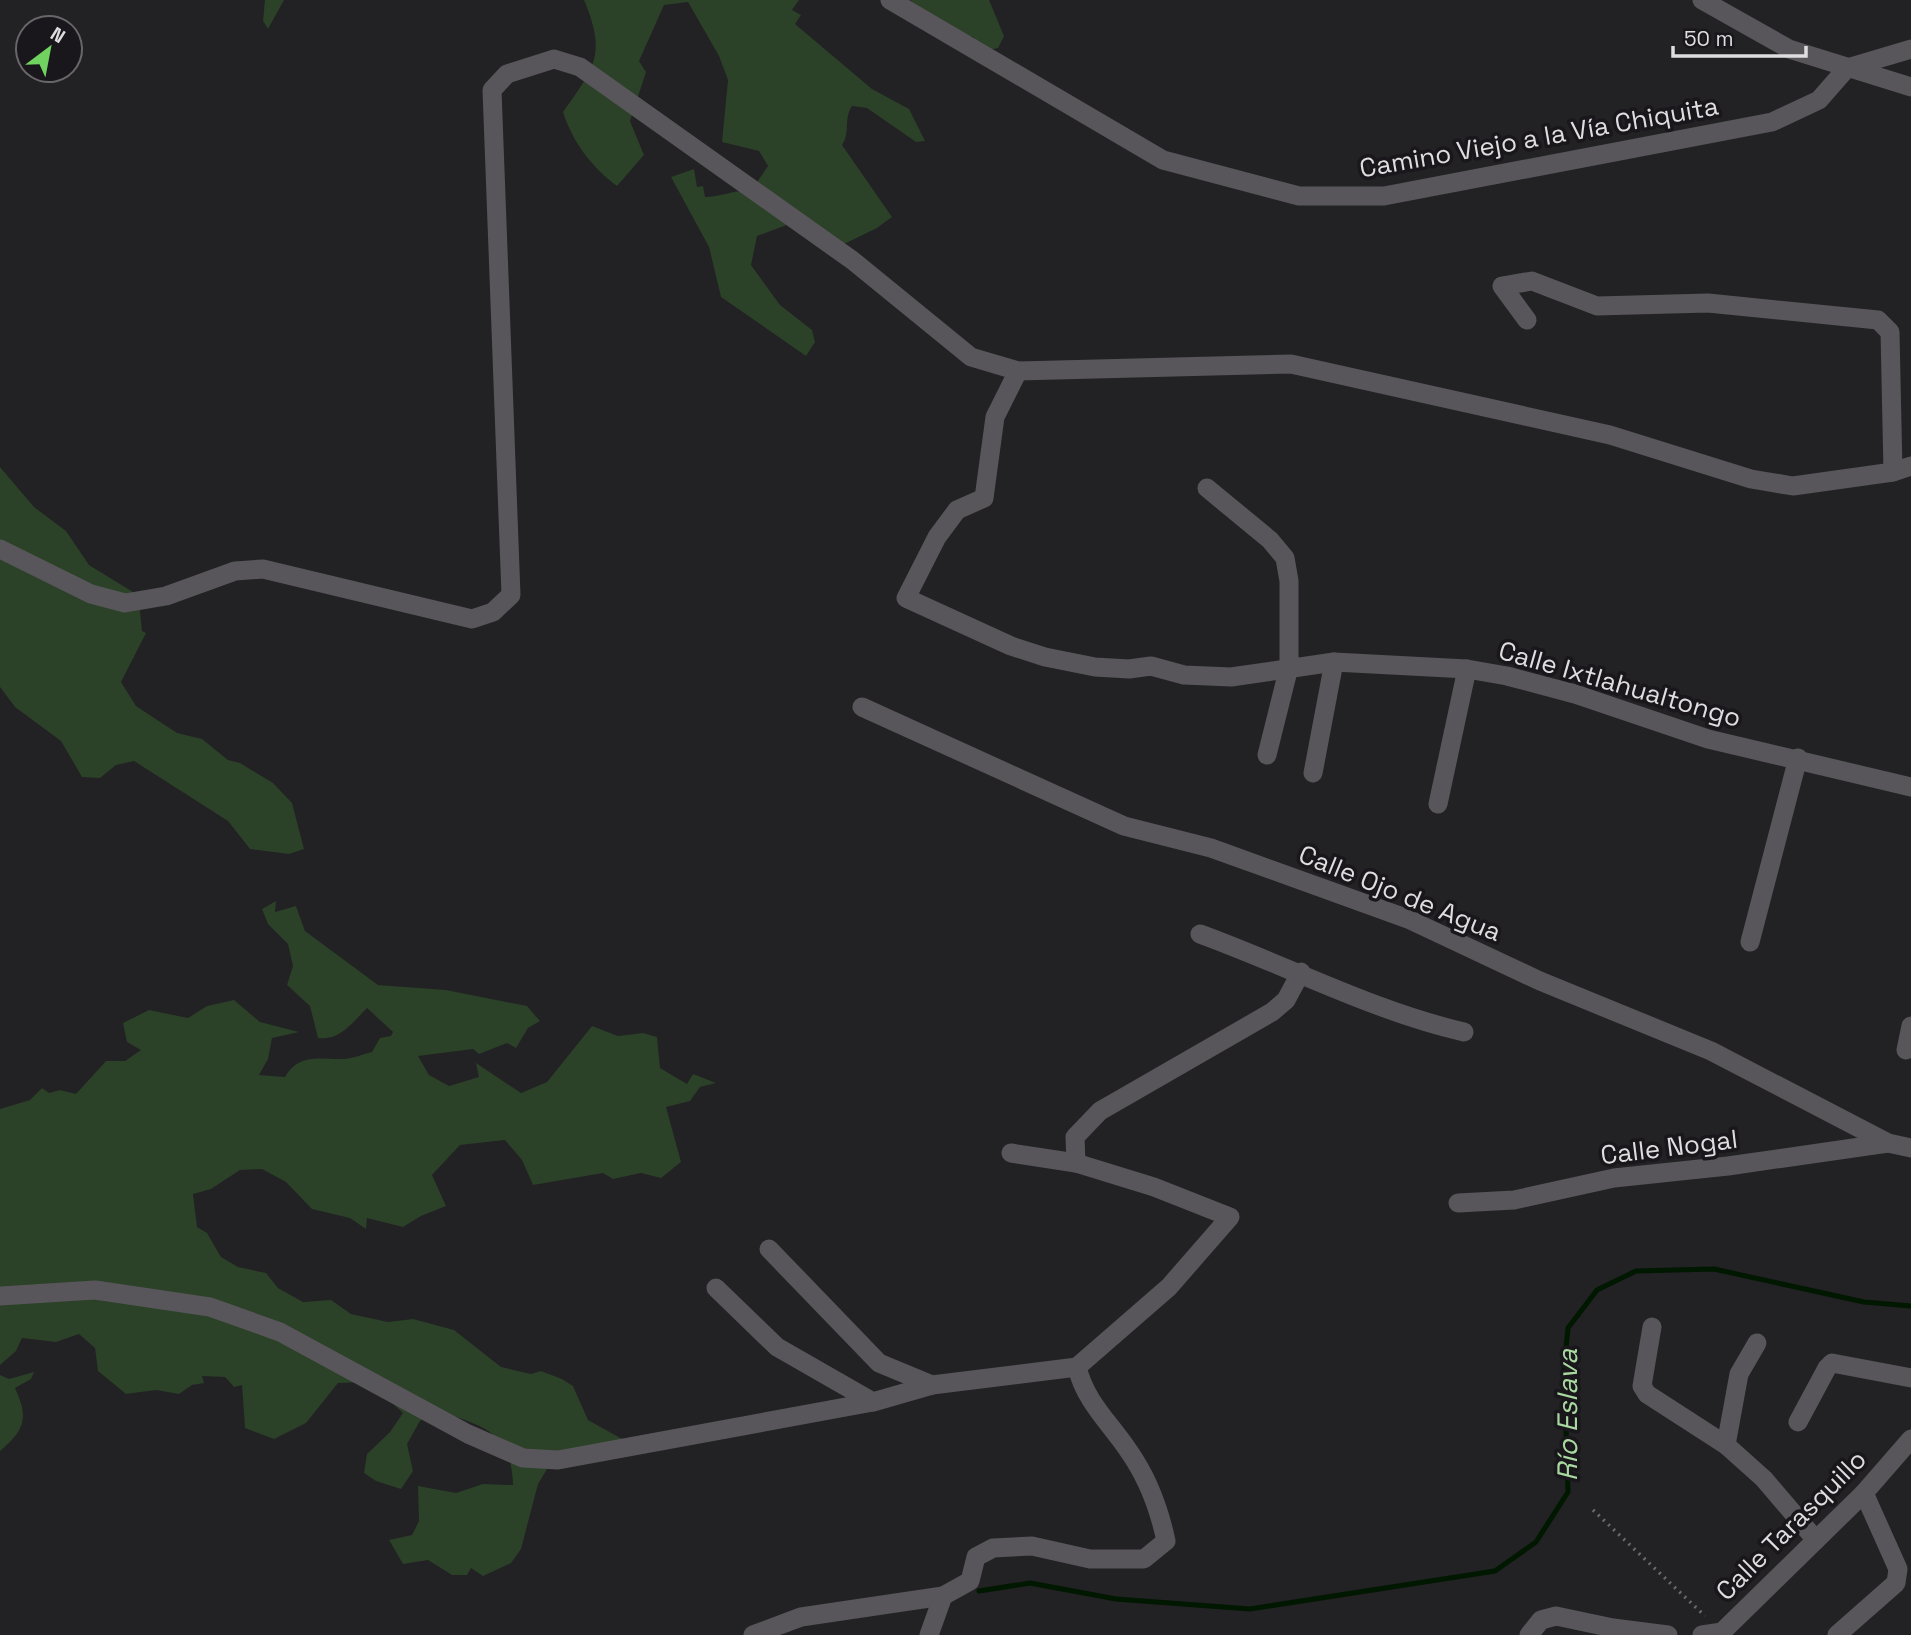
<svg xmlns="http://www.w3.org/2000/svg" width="1911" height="1635" viewBox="0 0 1911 1635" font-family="'Space Grotesk',sans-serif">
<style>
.green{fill:#2b4128}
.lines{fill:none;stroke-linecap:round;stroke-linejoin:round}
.stream{stroke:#001700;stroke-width:5}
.path{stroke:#6a696c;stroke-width:3.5;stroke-dasharray:2 5;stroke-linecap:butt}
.minor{stroke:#58565a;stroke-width:19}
.labels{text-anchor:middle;stroke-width:7;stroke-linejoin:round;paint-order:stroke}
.street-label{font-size:26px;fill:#dedddf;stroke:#19171b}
.water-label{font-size:28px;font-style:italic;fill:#a9d9a0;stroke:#19171b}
</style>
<rect width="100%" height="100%" fill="#222124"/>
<!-- green -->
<g class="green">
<path d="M265 0H284L268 29 263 21Z"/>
<path d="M584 0H799L792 10 801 15 795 24 872 89 909 109 925 141 916 142 867 108 852 106C843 120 851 131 842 145L892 217 877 228 838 247 792 223 757 236 751 265 780 305 812 330 815 342 806 356 721 297 709 247 671 177 694 169 697 187 703 186 705 197C722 197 734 189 751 191L768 166 759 151 722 142 728 80 719 56 688 2 664 5 639 61 646 72 630 121 644 155 617 186C592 168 572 141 563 112 594 68 607 55 584 0Z"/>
<path d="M910 0H989L1004 36 998 48 984 51 973 37 938 26Z"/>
<path d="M0 467 34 507 66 531 89 565 133 592 139 601 142 631 146 633 121 682 136 706 177 733 202 739 228 760 240 763 273 783 292 803 304 849 289 854 250 849 228 821 134 761 116 765 100 778 82 777 61 741 15 707 0 687Z"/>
<path d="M276 901 275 912 296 906 305 931 378 985 446 990 527 1006 540 1021 528 1028 516 1048 507 1043 479 1054 473 1049 418 1056 429 1075 449 1086 479 1077 476 1063 521 1093 547 1082 592 1026 618 1036 643 1033 657 1037 660 1068 687 1084 693 1074 716 1083 700 1087 690 1101 666 1107 681 1162 661 1178 641 1173 613 1179 603 1173 533 1185 522 1160 505 1140 460 1145 432 1175 446 1206 421 1216 403 1227 367 1218 366 1229 350 1218 312 1209 286 1182 262 1169 240 1170 211 1189 193 1194 197 1227 207 1233 221 1257 238 1267 266 1273 278 1288 303 1302 331 1300 351 1314 388 1322 413 1319 454 1330 501 1367 531 1374 541 1371 562 1379 573 1386 588 1420 624 1440 555 1456 538 1484 521 1549 511 1563 483 1576 471 1568 467 1575H452L428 1560 403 1564 389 1540 412 1535 419 1521 418 1486 456 1493 483 1484 513 1485C511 1430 483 1427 437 1410L420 1421 407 1444 413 1471 401 1489 376 1481 364 1473 367 1454 390 1432 403 1413 369 1382 338 1383 306 1423 274 1439 245 1428 242 1385 234 1387 225 1377 202 1376 204 1383 192 1385 179 1394 156 1390 126 1394 98 1371 95 1348 79 1334 56 1342 22 1338 16 1351 0 1365V1109L30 1100 42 1088 49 1093 60 1090 76 1094 106 1061H125L141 1050 127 1042 123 1023 149 1010 188 1018 207 1006 234 1000 260 1022 299 1032 272 1038 268 1059 259 1075 285 1077C300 1052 321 1060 345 1059 354 1058 363 1054 372 1052L380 1038 391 1036 393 1032 367 1008C353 1022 340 1041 318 1038L310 1006 287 985 293 966 288 944 268 924 262 909Z"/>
<path d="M34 1372 31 1379 15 1388C29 1418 25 1430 0 1451V1375L9 1379Z"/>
</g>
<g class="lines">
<!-- stream -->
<path class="stream" d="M979 1591 1030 1583 1116 1599 1250 1609 1495 1571 1536 1542 1568 1492 1564 1367 1568 1328 1597 1290 1636 1271 1714 1269 1864 1302 1911 1306"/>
<!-- path -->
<path class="path" d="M1593 1510 1705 1616"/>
<!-- minor -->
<g class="minor">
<path d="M890 0 1163 160 1299 196H1384L1772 122 1819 100 1847 68 1911 49"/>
<path d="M1702 0 1789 49 1911 87"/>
<path d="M1527 320 1502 286 1532 281 1597 306 1708 303 1878 320 1890 332 1893 472 1911 466"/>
<path d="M1018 371 995 417 984 498 957 510 937 537 906 598 1011 646 1045 657 1095 667 1129 669 1151 666 1184 675 1231 677 1334 662 1467 669 1507 676 1575 694 1708 739 1911 787"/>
<path d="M1207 488 1270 540 1285 558 1289 581V667L1267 755"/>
<path d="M0 549 91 594 125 603 166 596 235 571 263 569 472 619 493 612 511 595 492 90 507 74 554 59 580 67 852 260 971 357 1018 371 1291 364 1610 435 1751 479 1793 486 1893 472"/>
<path d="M862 707 1124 826 1211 848 1408 919 1540 981 1711 1051 1888 1143 1911 1148"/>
<path d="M1313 773 1334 662"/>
<path d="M1438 804 1467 669"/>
<path d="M1200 934C1288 966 1373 1011 1464 1032"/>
<path d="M1750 942 1798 758"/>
<path d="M1906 1050 1911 1026"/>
<path d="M1076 1163 1075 1137 1100 1111 1272 1012 1286 1000 1301 972"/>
<path d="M1458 1203 1514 1200 1614 1178 1728 1166 1888 1143"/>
<path d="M769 1249 879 1363 932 1385 1077 1367"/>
<path d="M716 1288 777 1347 873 1402 932 1385"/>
<path d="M0 1296 95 1290 210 1307 280 1332 468 1434 523 1458 558 1460 873 1402"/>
<path d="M1652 1327 1642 1386 1647 1394 1726 1445 1764 1479 1816 1540"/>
<path d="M1798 1422 1827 1368 1832 1363 1911 1378"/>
<path d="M1726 1445 1739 1374 1757 1343"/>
<path d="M753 1635 801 1617 943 1596"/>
<path d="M929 1635 943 1596 970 1581 976 1557 993 1548 1032 1546 1090 1559H1144L1166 1541C1159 1508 1148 1478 1128 1450 1109 1422 1085 1401 1077 1367L1169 1287 1230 1217 1154 1187 1076 1163 1011 1153"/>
<path d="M1529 1635 1541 1620 1556 1616 1613 1628 1668 1635"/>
<path d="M1702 1635 1722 1632 1864 1493 1911 1439"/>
<path d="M1837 1635 1896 1583 1898 1569 1864 1493"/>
</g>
</g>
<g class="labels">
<!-- street labels -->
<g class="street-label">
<text transform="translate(1539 137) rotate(-10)" y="9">Camino Viejo a la Vía Chiquita</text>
<text transform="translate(1620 684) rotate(16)" y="9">Calle Ixtlahualtongo</text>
<text transform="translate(1400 893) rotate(22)" y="9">Calle Ojo de Agua</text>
<text transform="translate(1669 1147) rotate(-7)" y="9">Calle Nogal</text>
<text transform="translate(1791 1525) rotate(-45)" y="9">Calle Tarasquillo</text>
</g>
<!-- water labels -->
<g class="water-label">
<text transform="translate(1567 1415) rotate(-90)" y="10">Río Eslava</text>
</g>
</g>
<!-- north arrow -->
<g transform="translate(49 49) rotate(32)"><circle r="33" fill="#19171b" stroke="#686669" stroke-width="2"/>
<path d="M0-5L12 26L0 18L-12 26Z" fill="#70d35f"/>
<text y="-10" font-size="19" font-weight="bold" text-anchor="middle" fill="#dedddf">N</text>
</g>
<!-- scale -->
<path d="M1673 46v10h133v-10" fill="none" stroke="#dedddf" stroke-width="3.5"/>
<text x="1684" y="46" font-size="21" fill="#dedddf" stroke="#19171b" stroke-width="5" paint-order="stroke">50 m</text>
</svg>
